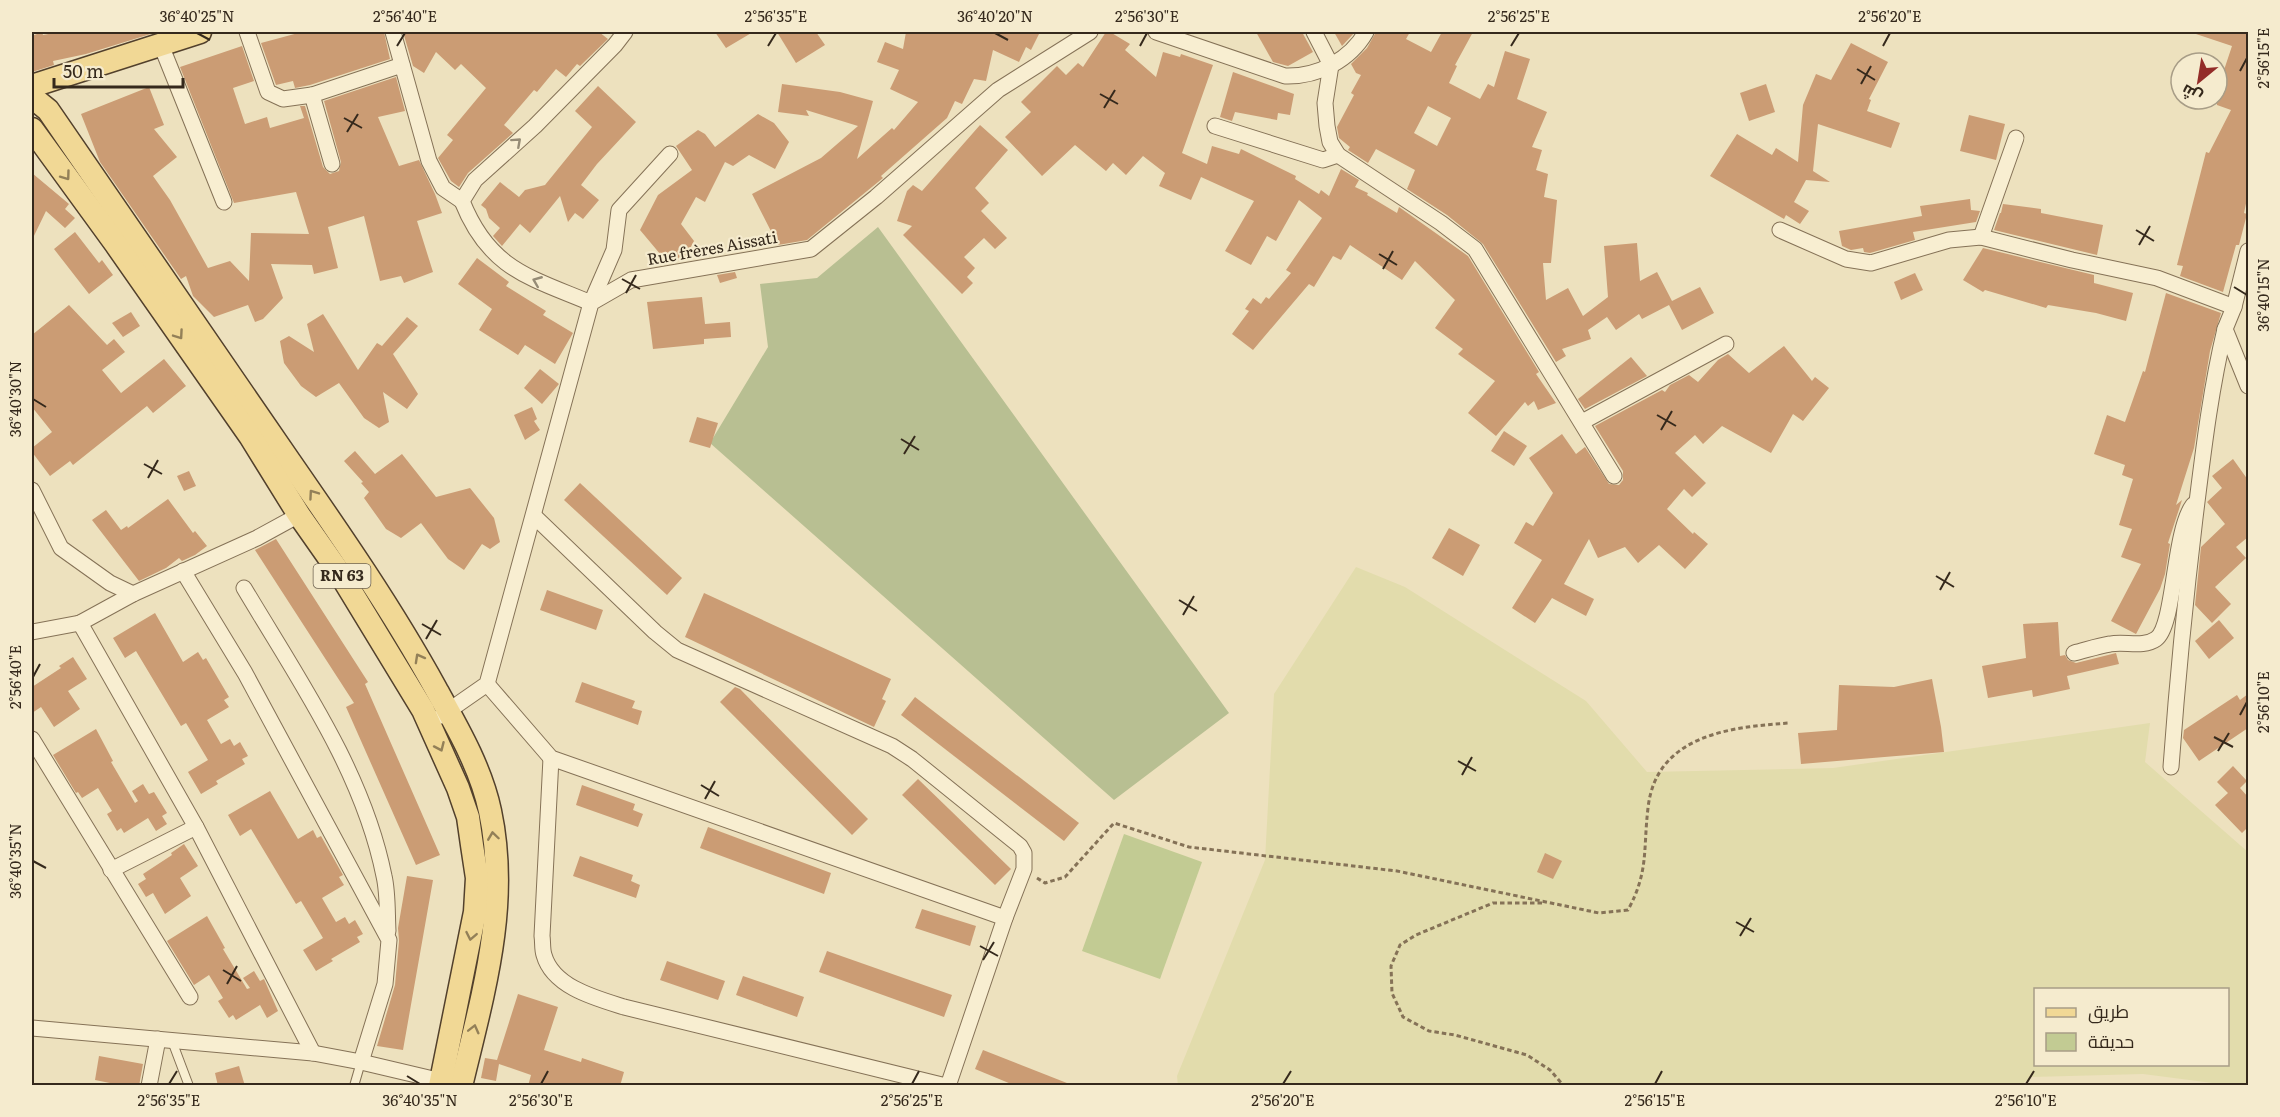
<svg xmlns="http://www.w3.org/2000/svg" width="2280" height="1117" viewBox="0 0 2280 1117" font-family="Literata,Cairo,serif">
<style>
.farmland{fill:#e2dcac;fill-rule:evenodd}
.green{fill:#c2cb93}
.cemetery{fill:#b8bf92}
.building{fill:#cb9c74;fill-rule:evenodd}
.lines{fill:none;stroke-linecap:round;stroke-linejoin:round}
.lane-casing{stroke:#857257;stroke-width:10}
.street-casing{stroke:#857257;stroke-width:17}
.primary-casing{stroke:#52402c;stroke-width:25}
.path{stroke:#857257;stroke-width:3;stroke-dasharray:4.5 3;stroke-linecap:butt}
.lane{stroke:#f8eed1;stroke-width:8}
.street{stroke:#f8eed1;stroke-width:15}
.primary{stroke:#f1d895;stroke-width:22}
.oneway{stroke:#968c76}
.oneway2{stroke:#938058}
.ticks{fill:none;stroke:#35291c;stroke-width:2}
.labels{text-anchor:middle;stroke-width:4.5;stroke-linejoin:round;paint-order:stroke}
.shield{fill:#f5ebce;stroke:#6f6351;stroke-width:1.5}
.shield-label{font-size:15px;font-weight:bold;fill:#35291c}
.street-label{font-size:16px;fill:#35291c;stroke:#f5ebce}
.neatline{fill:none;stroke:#35291c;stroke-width:2}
.ticks-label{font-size:15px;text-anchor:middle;fill:#35291c}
</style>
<rect width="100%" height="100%" fill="#ede1be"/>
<!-- farmland -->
<path class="farmland" d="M1356 567 1405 587 1586 701 1647 772 1833 768 2150 723 2145 762 2248 852V1085H2228L2143 1074 2032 1077 2019 1086H1178L1177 1076 1265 860 1274 694ZM2036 990H2228V1064H2036Z"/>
<!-- green -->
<path class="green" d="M1124 834 1202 862 1160 979 1082 951Z"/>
<!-- cemetery -->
<path class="cemetery" d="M878 227 1229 713 1114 800 710 443 768 347 760 284 817 278Z"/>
<!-- building -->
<g class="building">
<path d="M42 32 43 35 59 32H157L86 54 53 61 54 65 32 72V36Z"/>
<path d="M302 32H384L390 59 310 85 295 88 293 81 276 85 261 43Z"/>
<path d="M403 32H599L608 39 580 66 577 64 566 77 556 69 537 92 534 90 504 125 513 133 468 173 459 187 451 181 438 158 453 140 447 135 486 88 461 64 455 70 436 52 424 73 413 66Z"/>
<path d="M715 32H753L726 48Z"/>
<path d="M777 32H816L825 45 796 63Z"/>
<path d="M906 32H1040L1031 50 1026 47 1019 62 993 50 986 81 974 79 962 104 955 101 947 118 881 176 883 178 807 240 778 245 752 194 821 158 858 126 806 110 809 116 778 112 782 84 840 92 873 101 857 159 892 128 894 130 918 102 890 89 899 70 877 62 885 42 903 49Z"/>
<path d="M1106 32H1110L1130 44 1125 50 1156 77 1163 52 1180 57 1181 54 1213 65 1182 153 1207 164 1212 146 1239 154 1241 149 1296 176 1295 179 1319 194 1321 190 1329 196 1341 169 1359 180 1355 187 1368 193 1367 195 1397 213 1399 207 1468 256 1539 372 1536 374 1556 403 1538 410 1534 401 1528 406 1525 402 1496 436 1468 413 1495 381 1458 354 1463 349 1435 328 1455 300 1415 261 1402 280 1350 245 1341 260 1333 256 1314 287 1309 284 1253 350 1232 334 1249 311 1245 309 1253 298 1261 304 1266 297 1269 299 1291 273 1286 270 1322 218 1299 200 1276 241 1267 236 1251 265 1225 251 1254 201 1201 177 1191 200 1159 186 1165 173 1143 156 1126 175 1113 163 1106 171 1075 145 1042 176 1005 137 1031 112 1021 102 1057 66 1066 75 1078 63 1083 67Z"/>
<path d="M1256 32H1302L1313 52 1288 66 1273 62Z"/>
<path d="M1334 32H1355L1342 46Z"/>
<path d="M1376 32H1410L1406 39 1431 52 1442 32H1473L1455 65 1457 66 1449 83 1480 99 1488 84 1494 87 1505 51 1530 59 1517 99 1547 112 1532 147 1542 150 1536 170 1548 174 1544 197 1557 200 1551 263H1543L1546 300 1568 288 1583 316 1608 297 1604 246 1637 243 1640 281 1657 272 1672 301 1700 287 1714 313 1682 330 1669 305 1642 319 1639 314 1616 330 1607 317 1588 330 1591 339 1562 349 1566 356 1556 362 1483 244 1447 215 1407 189 1415 170 1376 149 1368 163 1348 150 1350 147 1339 138 1337 127 1354 95 1351 93 1361 75 1356 73 1351 64 1367 48ZM1428 106 1451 118 1437 146 1414 133Z"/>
<path d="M2196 32H2248V194L2244 213 2247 214 2239 245H2236L2223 292 2180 276 2183 266 2177 265 2206 152 2209 153 2231 110 2217 105V91L2232 46 2196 34Z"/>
<path d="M1851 43 1888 62 1869 99 1871 100 1867 111 1900 123 1891 148 1818 124 1813 171 1830 182 1806 180 1794 202 1809 211 1800 224 1786 215 1784 219 1710 176 1737 134 1772 155 1776 148 1798 162 1803 105 1816 74 1831 80Z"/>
<path d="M242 46 254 81 233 88 245 124 267 117 270 128 304 118 300 106H305L323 167 330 174 339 171 341 162 324 101 396 77 405 111 378 117 399 166 419 160 435 194 442 213 417 221 433 272 404 283 401 276 380 281 364 216 328 227 338 268 314 274 312 265 271 264 283 298 263 319 255 322 248 305 214 317 193 296 186 276 181 279 100 162 81 114 149 87 164 125 154 129 177 157 153 176 170 200 208 268 230 261 249 281 251 233 309 234 296 192 234 203 180 67Z"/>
<path d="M1233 72 1294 94 1290 115 1278 113 1277 120 1235 112 1232 121 1220 117Z"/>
<path d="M1766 84 1775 112 1749 121 1740 93Z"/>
<path d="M598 86 636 122 597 164 581 185 599 200 583 219 575 213 568 222 560 196 530 233 520 224 502 246 493 236 500 228 489 218 486 209 481 205 500 182 519 197 525 190 545 185 592 127 575 111Z"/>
<path d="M758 114 774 123 789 142 775 169 749 155 733 166 725 162 705 202 696 197 681 224 694 241 683 261 673 256 666 261 640 230 658 195 692 170 676 146 698 130 705 134 715 147Z"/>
<path d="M1969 115 2005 124 1996 160 1960 151Z"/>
<path d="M980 125 1008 150 975 188 989 203 981 211 1007 238 995 249 984 238 964 257 975 268 967 277 973 283 962 294 903 235 912 226 897 221 907 191 913 185 922 191Z"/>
<path d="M32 173 69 204 65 209 75 218 65 228 46 211 32 240Z"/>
<path d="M1970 199 1971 210 1980 211 1976 222 1913 232 1915 240 1870 253 1864 252 1863 248 1851 250 1842 246 1839 231 1922 216 1920 206Z"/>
<path d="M2003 204 2041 209V213L2103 225 2097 255 1994 230 2000 213H2001Z"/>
<path d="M75 232 99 263 102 260 113 275 89 294 54 249Z"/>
<path d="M1983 248 2094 275V283L2133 293 2126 321 2096 313 2048 305 2046 308 1985 290 1983 292 1963 280Z"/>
<path d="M477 258 509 282 506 286 546 311 543 315 573 333 555 364 525 345 518 355 479 330 492 309 458 284Z"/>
<path d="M735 272 737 278 720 283 717 275Z"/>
<path d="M1915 273 1923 290 1901 300 1894 282Z"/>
<path d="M2166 293 2221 313 2210 351 2194 448 2176 505 2182 500 2168 543 2170 544 2165 574 2160 589 2136 634 2111 621 2141 564 2121 557 2132 529 2119 525 2133 479 2122 475 2125 465 2094 454 2107 415 2125 422 2143 371 2145 372Z"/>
<path d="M702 297 705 324 730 322 731 337 704 339V344L653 349 647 302Z"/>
<path d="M69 305 107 345 114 339 125 352 102 370 121 393 164 359 186 386 153 413 147 406 73 465 70 461 50 476 32 452V448L52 432 32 407V335Z"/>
<path d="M131 312 140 326 123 337 112 323Z"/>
<path d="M323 314 358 370 377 343 382 346 407 317 418 326 393 354 418 394 407 409 383 392 389 422 379 428 364 418 339 383 316 397 301 386 284 363 280 341 289 336 314 352 307 324Z"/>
<path d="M1784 346 1812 381 1815 377 1829 388 1803 421 1793 414 1771 453 1722 426 1703 444 1695 435 1675 453 1706 483 1692 497 1684 489 1667 509 1693 534 1694 532 1708 544 1685 569 1659 545 1638 563 1625 547 1598 558 1589 539 1564 584 1594 599 1586 616 1552 598 1535 623 1512 608 1542 560 1514 543 1526 522 1533 526 1553 493 1529 458 1562 434 1576 454 1585 447 1609 484 1619 485 1623 480V471L1595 426 1662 390 1665 392 1670 385 1689 375 1698 382 1718 360 1728 354 1749 373Z"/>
<path d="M1631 357 1647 376 1585 409 1578 399Z"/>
<path d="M540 369 559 384 542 404 524 388Z"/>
<path d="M532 407 537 419 534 421 540 430 525 440 514 415Z"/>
<path d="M697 417 718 423 710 448 689 442Z"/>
<path d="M1504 431 1527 446 1514 466 1491 451Z"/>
<path d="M355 451 375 474 402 454 436 497 470 488 494 518 500 542 490 549 482 544 464 570 448 559 421 523 401 538 386 529 379 519 364 498 369 492 361 483 363 482 344 461Z"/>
<path d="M2233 459 2248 480V537L2236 547 2246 558 2215 587 2231 604 2212 623 2195 605 2201 547 2225 524 2207 502 2222 488 2212 476Z"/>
<path d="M189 471 196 486 184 491 177 476Z"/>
<path d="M580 483 682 578 667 595 564 500Z"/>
<path d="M168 499 193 533 195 531 207 546 195 555 182 561 179 558 166 568 139 581 92 520 106 510 121 530 127 526 128 528Z"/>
<path d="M1449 528 1480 545 1463 576 1432 558Z"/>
<path d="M276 539 368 682 365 684 440 855 416 865 346 707 354 703 255 550Z"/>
<path d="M547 590 603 610 596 630 540 610Z"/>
<path d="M704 593 891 679 882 699 886 701 874 727 685 637Z"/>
<path d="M155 613 183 662 198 652 203 660 206 658 229 697 224 700 229 707 207 720 221 744 230 739 234 746 240 742 248 756 242 759 245 764 216 781 218 784 201 794 188 772 208 760 186 723 181 726 136 651 125 658 113 638Z"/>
<path d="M2219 620 2234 638 2209 659 2195 641Z"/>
<path d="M2058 622 2060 656 2065 655 2068 660 2076 663 2116 653 2119 664 2067 676 2070 689 2033 697 2032 690 1988 698 1982 666 2026 658 2023 624Z"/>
<path d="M73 657 87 679 68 691 80 709 54 727 41 707 32 713V687L61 668 59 666Z"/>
<path d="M1932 679 1941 727 1944 752 1801 764 1798 733 1837 730 1839 685 1894 687Z"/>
<path d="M582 682 635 701 632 708 642 711 638 725 575 702Z"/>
<path d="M735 687 740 689 868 819 852 835 720 702Z"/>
<path d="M2248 694V728L2199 761 2183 738 2184 730 2237 695 2240 700Z"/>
<path d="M915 697 1079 823 1064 841 901 715Z"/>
<path d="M96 729 113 761 111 762 135 803 138 801 132 791 143 784 149 794 154 792 167 813 162 816 167 824 156 831 148 818 124 833 121 828 117 831 107 814 112 811 98 788 82 798 78 792 76 793 53 755Z"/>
<path d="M2233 766 2247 781 2240 788 2248 797V827L2242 833 2215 805 2228 793 2217 782Z"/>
<path d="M918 779 1011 869 995 885 902 795Z"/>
<path d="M582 785 635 804 633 810 643 814 638 827 576 805Z"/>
<path d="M270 791 298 839 313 830 317 838 321 836 343 875 339 877 344 885 322 898 336 922 345 917 349 924 355 920 363 934 357 937 360 942 331 959 333 961 316 971 303 950 323 938 301 901 296 904 251 829 240 836 228 815Z"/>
<path d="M708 827 831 873 824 894 700 848Z"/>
<path d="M184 844 198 866 180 878 191 896 165 914 153 893 146 897 138 884 146 879 143 874 172 855 171 853Z"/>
<path d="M1545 853 1562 861 1553 879 1537 872Z"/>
<path d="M580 856 633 875 631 881 640 885 636 898 573 876Z"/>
<path d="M407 876 433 880 403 1050 377 1046 395 985 399 941 398 928Z"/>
<path d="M922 909 976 926 970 946 915 928Z"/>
<path d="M207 916 225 948 223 949 247 989 250 988 243 978 254 971 260 981 264 979 278 1011 267 1018 260 1005 236 1020 233 1015 229 1018 218 1001 223 998 209 975 194 985 167 941Z"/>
<path d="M827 951 952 995 944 1017 819 972Z"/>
<path d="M667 961 725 981 718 1000 660 980Z"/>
<path d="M743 976 804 997 797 1017 736 995Z"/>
<path d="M518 994 558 1007 544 1050 581 1062 582 1058 624 1072 620 1086H528L531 1075 499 1064 496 1081 481 1078 485 1058 497 1060Z"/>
<path d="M983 1050 1072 1085V1086H1016L975 1069Z"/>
<path d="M99 1056 143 1064 139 1086H125L95 1080Z"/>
<path d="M239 1066 245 1086H218L215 1073Z"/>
</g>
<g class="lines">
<defs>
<g id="lane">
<path d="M172 1041 189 1086"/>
<path d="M354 1086 361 1062"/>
</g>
<g id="street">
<path d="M247 32 268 92 283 99 312 95 402 65"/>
<path d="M393 32 429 161 443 188 462 201"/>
<path d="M625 32 615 45 535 126 475 180 462 201C489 269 529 277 591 303L614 250 619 210 670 154"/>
<path d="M1156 32 1285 76C1318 77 1350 60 1366 32"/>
<path d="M1314 32 1331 65 1325 103 1327 126 1330 142 1338 155 1441 223 1475 249 1614 476"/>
<path d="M161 45 224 202"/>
<path d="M312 95 332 164"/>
<path d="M1215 126 1323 160 1338 155"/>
<path d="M1780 230 1846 259 1871 263 1949 240 1981 237 2072 260 2157 278 2234 307"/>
<path d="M1981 237 2016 138"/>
<path d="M2248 251 2234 307 2225 329 2248 386"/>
<path d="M1582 422 1726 344"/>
<path d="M32 490 61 548 110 583 133 594"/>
<path d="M534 516 655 632 677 650 892 746 912 759 1020 846 1024 853V869L1005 918 948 1086"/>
<path d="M183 571 245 673 389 940 385 984 361 1062"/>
<path d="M244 588C298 679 363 771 384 876 388 893 387 913 388 931"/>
<path d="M80 623 196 827 313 1053"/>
<path d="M32 632 80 623 133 594 257 538 299 515"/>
<path d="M2074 653C2086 650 2098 646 2110 644 2125 641 2143 648 2156 639 2175 626 2173 532 2193 505"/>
<path d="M487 684 551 758 1005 918"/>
<path d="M441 716 487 684 591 303 631 280 811 249 876 197 998 90 1090 32"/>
<path d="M32 739 190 997"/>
<path d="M551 758 542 936C543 942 542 949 544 955 553 987 595 998 624 1007L946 1086"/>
<path d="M2171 767C2177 684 2185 601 2195 518 2203 454 2210 392 2225 329"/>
<path d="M111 870 196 827"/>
<path d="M32 1028 313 1053 361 1062 450 1083"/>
<path d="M149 1086 158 1039"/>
</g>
<g id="primary">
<path d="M32 86 200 32"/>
<path d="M32 97 48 110C129 226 208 343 288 459 340 534 392 609 436 689 457 727 481 768 490 811 510 905 483 994 461 1086"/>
<path d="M32 129 115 243 250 436 299 515 339 572 423 710 458 788 468 817 472 845 477 878 475 912 440 1086"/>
</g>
</defs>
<!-- lane casing -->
<use href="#lane" class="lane-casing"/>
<!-- street casing -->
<use href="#street" class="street-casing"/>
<!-- primary casing -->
<use href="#primary" class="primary-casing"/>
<!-- path -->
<g class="path">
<path d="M1037 878 1045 883 1065 877 1114 823 1189 847 1397 871 1599 913 1628 910C1649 871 1643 850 1648 808 1656 735 1730 727 1789 723"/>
<path d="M1542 903H1493L1416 935 1400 945 1391 966 1392 993 1403 1017 1429 1031 1455 1035 1527 1055 1550 1070 1564 1086"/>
</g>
<!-- lane -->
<use href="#lane" class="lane"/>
<!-- street -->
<use href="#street" class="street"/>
<!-- primary -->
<use href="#primary" class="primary"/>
</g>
<!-- one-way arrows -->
<defs><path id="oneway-chevron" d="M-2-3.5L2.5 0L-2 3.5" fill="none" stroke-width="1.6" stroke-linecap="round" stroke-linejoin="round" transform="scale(1.5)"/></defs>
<g class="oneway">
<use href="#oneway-chevron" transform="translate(517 142) rotate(-42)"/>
<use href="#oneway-chevron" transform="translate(537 281) rotate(-158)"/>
</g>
<g class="oneway2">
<use href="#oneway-chevron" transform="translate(66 176) rotate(54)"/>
<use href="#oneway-chevron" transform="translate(179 335) rotate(55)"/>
<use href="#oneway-chevron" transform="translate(313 494) rotate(-125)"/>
<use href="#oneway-chevron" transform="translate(419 658) rotate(-119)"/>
<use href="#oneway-chevron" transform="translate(440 747) rotate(66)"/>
<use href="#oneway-chevron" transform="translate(493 836) rotate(-98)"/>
<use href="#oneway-chevron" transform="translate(471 936) rotate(101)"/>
<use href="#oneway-chevron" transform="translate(474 1029) rotate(-76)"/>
</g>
<!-- ticks -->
<path class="ticks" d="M197 33 210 40M995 33 1008 40M397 46 405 33M768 46 776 33M1140 46 1147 33M1511 46 1519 33M1883 46 1890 33M1857 69 1875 80M2240 71 2247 58M1861 84 1871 66M1100 94 1118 104M1104 108 1115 90M344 118 362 128M347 132 358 114M2136 230 2154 241M2139 245 2150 226M1379 254 1397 265M1383 269 1393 251M622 279 640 289M2234 287 2247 295M626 293 636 275M33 399 46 407M1657 415 1676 426M1661 430 1672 411M901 439 919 450M904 454 915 436M144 464 162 474M148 478 158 460M1936 576 1954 587M1940 590 1950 572M1179 600 1197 611M1183 615 1194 596M422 624 441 635M426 639 437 620M33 677 40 664M2240 715 2247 702M2214 737 2233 747M2218 751 2229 733M1458 761 1476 771M1462 775 1472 757M701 785 719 796M705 799 715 781M33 861 46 868M1736 922 1754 932M1740 936 1751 918M980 946 998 956M983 960 994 942M223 970 241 981M227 984 237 966M407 1076 420 1084M169 1084 177 1071M541 1084 548 1071M912 1084 919 1071M1283 1084 1291 1071M1655 1084 1662 1071M2026 1084 2034 1071"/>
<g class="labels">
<!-- shield labels -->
<rect class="shield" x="313.5" y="564" width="57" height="24" rx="4.5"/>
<g class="shield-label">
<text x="342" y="581">RN 63</text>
</g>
<!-- street labels -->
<g class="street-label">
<text transform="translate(712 248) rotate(-10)" y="6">Rue frères Aissati</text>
</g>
</g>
<!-- border -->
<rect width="2280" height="1117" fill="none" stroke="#f5ebce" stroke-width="66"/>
<!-- legend -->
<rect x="2034" y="988" width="195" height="78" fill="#f5ebce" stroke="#a89d87" stroke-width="1.5"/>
<rect x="2046" y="1008" width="30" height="9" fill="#f1d895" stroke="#a89d87" stroke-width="1.5"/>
<text x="2088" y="1018" font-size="18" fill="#35291c">طريق</text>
<rect x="2046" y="1033" width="30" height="18" fill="#c2cb93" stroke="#a89d87" stroke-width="1.5"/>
<text x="2088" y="1048" font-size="18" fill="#35291c">حديقة</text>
<!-- north arrow -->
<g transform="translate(2199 81) rotate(210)"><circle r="28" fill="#f5ebce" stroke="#a89d87" stroke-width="1.5"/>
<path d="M0-4.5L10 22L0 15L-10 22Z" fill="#932c28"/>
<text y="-9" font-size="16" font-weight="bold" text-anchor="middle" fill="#35291c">ش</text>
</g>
<!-- scale -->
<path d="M54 78v9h129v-9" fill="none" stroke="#35291c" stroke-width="3"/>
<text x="63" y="78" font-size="18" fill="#35291c" stroke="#f5ebce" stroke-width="4.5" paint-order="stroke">50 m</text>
<rect x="33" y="33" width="2214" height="1051" class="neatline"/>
<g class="ticks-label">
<text x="197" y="22">36°40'25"N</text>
<text x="405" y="22">2°56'40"E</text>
<text x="776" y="22">2°56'35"E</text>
<text x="995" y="22">36°40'20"N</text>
<text x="1147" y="22">2°56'30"E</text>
<text x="1519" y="22">2°56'25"E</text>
<text x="1890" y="22">2°56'20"E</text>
<text transform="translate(2264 58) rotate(-90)" y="5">2°56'15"E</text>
<text transform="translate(2264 295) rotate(-90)" y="5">36°40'15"N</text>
<text transform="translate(16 399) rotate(-90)" y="5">36°40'30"N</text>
<text transform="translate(16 677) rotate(-90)" y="5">2°56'40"E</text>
<text transform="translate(2264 702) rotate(-90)" y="5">2°56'10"E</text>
<text transform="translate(16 861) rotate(-90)" y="5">36°40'35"N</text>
<text x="169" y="1106">2°56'35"E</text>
<text x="420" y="1106">36°40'35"N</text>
<text x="541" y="1106">2°56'30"E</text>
<text x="912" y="1106">2°56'25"E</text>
<text x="1283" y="1106">2°56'20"E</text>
<text x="1655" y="1106">2°56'15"E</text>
<text x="2026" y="1106">2°56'10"E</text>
</g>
</svg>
